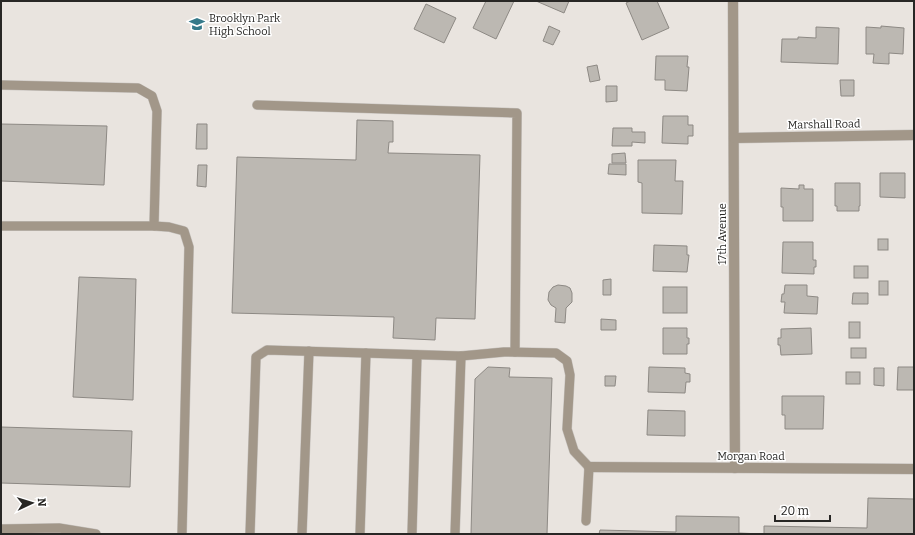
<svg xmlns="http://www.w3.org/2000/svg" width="915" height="535" viewBox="0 0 915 535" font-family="Bitter,serif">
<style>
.building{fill:#bcb8b2;stroke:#8d8984}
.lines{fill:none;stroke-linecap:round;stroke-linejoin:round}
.service-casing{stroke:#c6c2be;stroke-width:10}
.minor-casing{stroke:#c6c2be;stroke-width:11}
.service{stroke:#a29789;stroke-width:9}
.minor{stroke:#a29789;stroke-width:10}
.labels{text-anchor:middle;stroke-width:3;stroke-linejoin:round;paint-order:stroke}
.poi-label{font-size:11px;fill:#282725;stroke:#fff;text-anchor:start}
.street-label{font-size:11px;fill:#282725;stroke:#fff}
</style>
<rect width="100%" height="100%" fill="#e9e4df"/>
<!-- building -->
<g class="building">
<path d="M486 1H514L496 39 473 28Z"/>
<path d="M536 1H569L564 13Z"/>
<path d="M630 1H657L669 28 642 40 626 3Z"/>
<path d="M426 4 456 18 444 43 414 29Z"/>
<path d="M549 26 560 31 553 45 543 41Z"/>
<path d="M881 26 904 28 903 54 889 53V64L873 63 874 54H866V27L881 28Z"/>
<path d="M816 27 839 28 838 64 781 62 782 39H798V37L816 38Z"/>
<path d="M656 56H688L687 67H689L687 91 665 90V80H655Z"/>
<path d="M597 65 600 80 590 82 587 67Z"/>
<path d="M840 80H854V96H841Z"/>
<path d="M606 86H617V101L606 102Z"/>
<path d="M663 116H688V125H693V136H688V144L662 143Z"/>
<path d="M357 120 393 121V142H389L388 153 480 155 475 319 436 318 435 340 393 338 394 317 232 313 237 157 356 160Z"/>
<path d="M1 124 107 126 104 185 1 181Z"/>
<path d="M197 124H207V149H196Z"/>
<path d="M613 128H632V132H645V143L632 142V146H612Z"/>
<path d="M625 153 626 163H612V154Z"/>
<path d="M638 160H676L675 181H683L682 214 642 213V183L638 182Z"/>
<path d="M609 164H626V175L608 174Z"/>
<path d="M198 165H207L206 187 197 186Z"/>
<path d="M880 173H905V198L880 197Z"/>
<path d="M835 183H860V206H859V211H837V206H835Z"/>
<path d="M799 185H804V189H813V221H783V207H781V188L799 189Z"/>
<rect x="878" y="239" width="10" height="11"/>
<path d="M783 242H813V260H816V267H814V274L782 273Z"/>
<path d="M654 245 687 246V255H689L687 272 653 271Z"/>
<rect x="854" y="266" width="14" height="12"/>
<path d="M79 277 136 279 133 400 73 397Z"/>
<path d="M611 279V295H603V280Z"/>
<rect x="879" y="281" width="9" height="14"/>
<path d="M558 285 566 286 570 288 572 293V302L566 308 565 323 555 322 556 308 551 305 548 300 549 292 553 287Z"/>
<path d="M785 285H807V296L818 297 817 314 784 313 785 302H781L782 294H784Z"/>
<rect x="663" y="287" width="24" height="26"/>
<path d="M853 293H868V304H852Z"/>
<path d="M601 319 616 320V330H601Z"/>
<rect x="849" y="322" width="11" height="16"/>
<path d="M663 328H687V338H689V344H687V354H663Z"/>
<path d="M811 328 812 354 781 355 780 345H778V338H781V329Z"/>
<rect x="851" y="348" width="15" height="10"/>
<path d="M488 367 510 368 509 377 552 378 547 534H471L475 379Z"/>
<path d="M649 367 685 368V373L690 374V382H686L685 393 648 392Z"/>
<path d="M898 367H914V390H897Z"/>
<path d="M874 368H884V386L874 385Z"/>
<rect x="846" y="372" width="14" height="12"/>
<path d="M605 376H616L615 386H605Z"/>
<path d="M782 396H824L823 429H785V415H782Z"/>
<path d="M648 410 685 411V436L647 435Z"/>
<path d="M1 427 132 431 130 487 1 483Z"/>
<path d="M868 498 914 499V534H764V526L867 528Z"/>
<path d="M676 516 739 517V533L762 534H599L600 530 676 532Z"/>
</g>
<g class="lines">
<defs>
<g id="service">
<path d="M1 85 138 88 152 96 157 111 154 226"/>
<path d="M257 105 517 113 515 352"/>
<path d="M1 226H154L169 227 184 231 189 247 182 534"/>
<path d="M1 529 59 528 96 534"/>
<path d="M250 534 256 357 267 350 461 356 504 352 556 353 567 361 570 375 567 429 574 451 589 467 586 521"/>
<path d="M302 534 309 351"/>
<path d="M360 534 366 353"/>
<path d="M412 534 417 355"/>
<path d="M455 534 461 356"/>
</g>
<g id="minor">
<path d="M733 1 735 468"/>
<path d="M734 138 914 135"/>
<path d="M589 467 914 469"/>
</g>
</defs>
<!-- service casing -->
<use href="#service" class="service-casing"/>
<!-- minor casing -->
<use href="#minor" class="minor-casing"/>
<!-- service -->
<use href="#service" class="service"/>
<!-- minor -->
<use href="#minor" class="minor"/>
</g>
<!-- icons -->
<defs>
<symbol id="school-bare" viewBox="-9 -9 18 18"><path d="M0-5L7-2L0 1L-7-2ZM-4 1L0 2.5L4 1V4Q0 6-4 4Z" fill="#367a8a" stroke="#fff" stroke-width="2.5" paint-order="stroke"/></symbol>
</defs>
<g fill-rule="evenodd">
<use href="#school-bare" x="186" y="13" width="22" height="22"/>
</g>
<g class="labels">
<!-- poi labels -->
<g class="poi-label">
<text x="209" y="22">Brooklyn Park<tspan x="209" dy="13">High School</tspan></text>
</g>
<!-- street labels -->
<g class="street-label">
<text transform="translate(824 124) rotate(-1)" y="4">Marshall Road</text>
<text transform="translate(722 234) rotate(-90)" y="4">17th Avenue</text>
<text x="751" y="460">Morgan Road</text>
</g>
</g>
<!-- border -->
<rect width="915" height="535" fill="none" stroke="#282725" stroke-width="4"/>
<!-- north arrow -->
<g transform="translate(32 503) rotate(86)" stroke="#ffffff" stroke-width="3" paint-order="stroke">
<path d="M0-3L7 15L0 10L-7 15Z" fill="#282725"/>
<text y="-6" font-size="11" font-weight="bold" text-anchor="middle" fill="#282725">N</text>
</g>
<!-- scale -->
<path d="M775 515v6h55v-6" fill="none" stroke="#282725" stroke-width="2"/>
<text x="781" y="515" font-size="12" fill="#282725" stroke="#ffffff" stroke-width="3" paint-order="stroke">20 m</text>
</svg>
